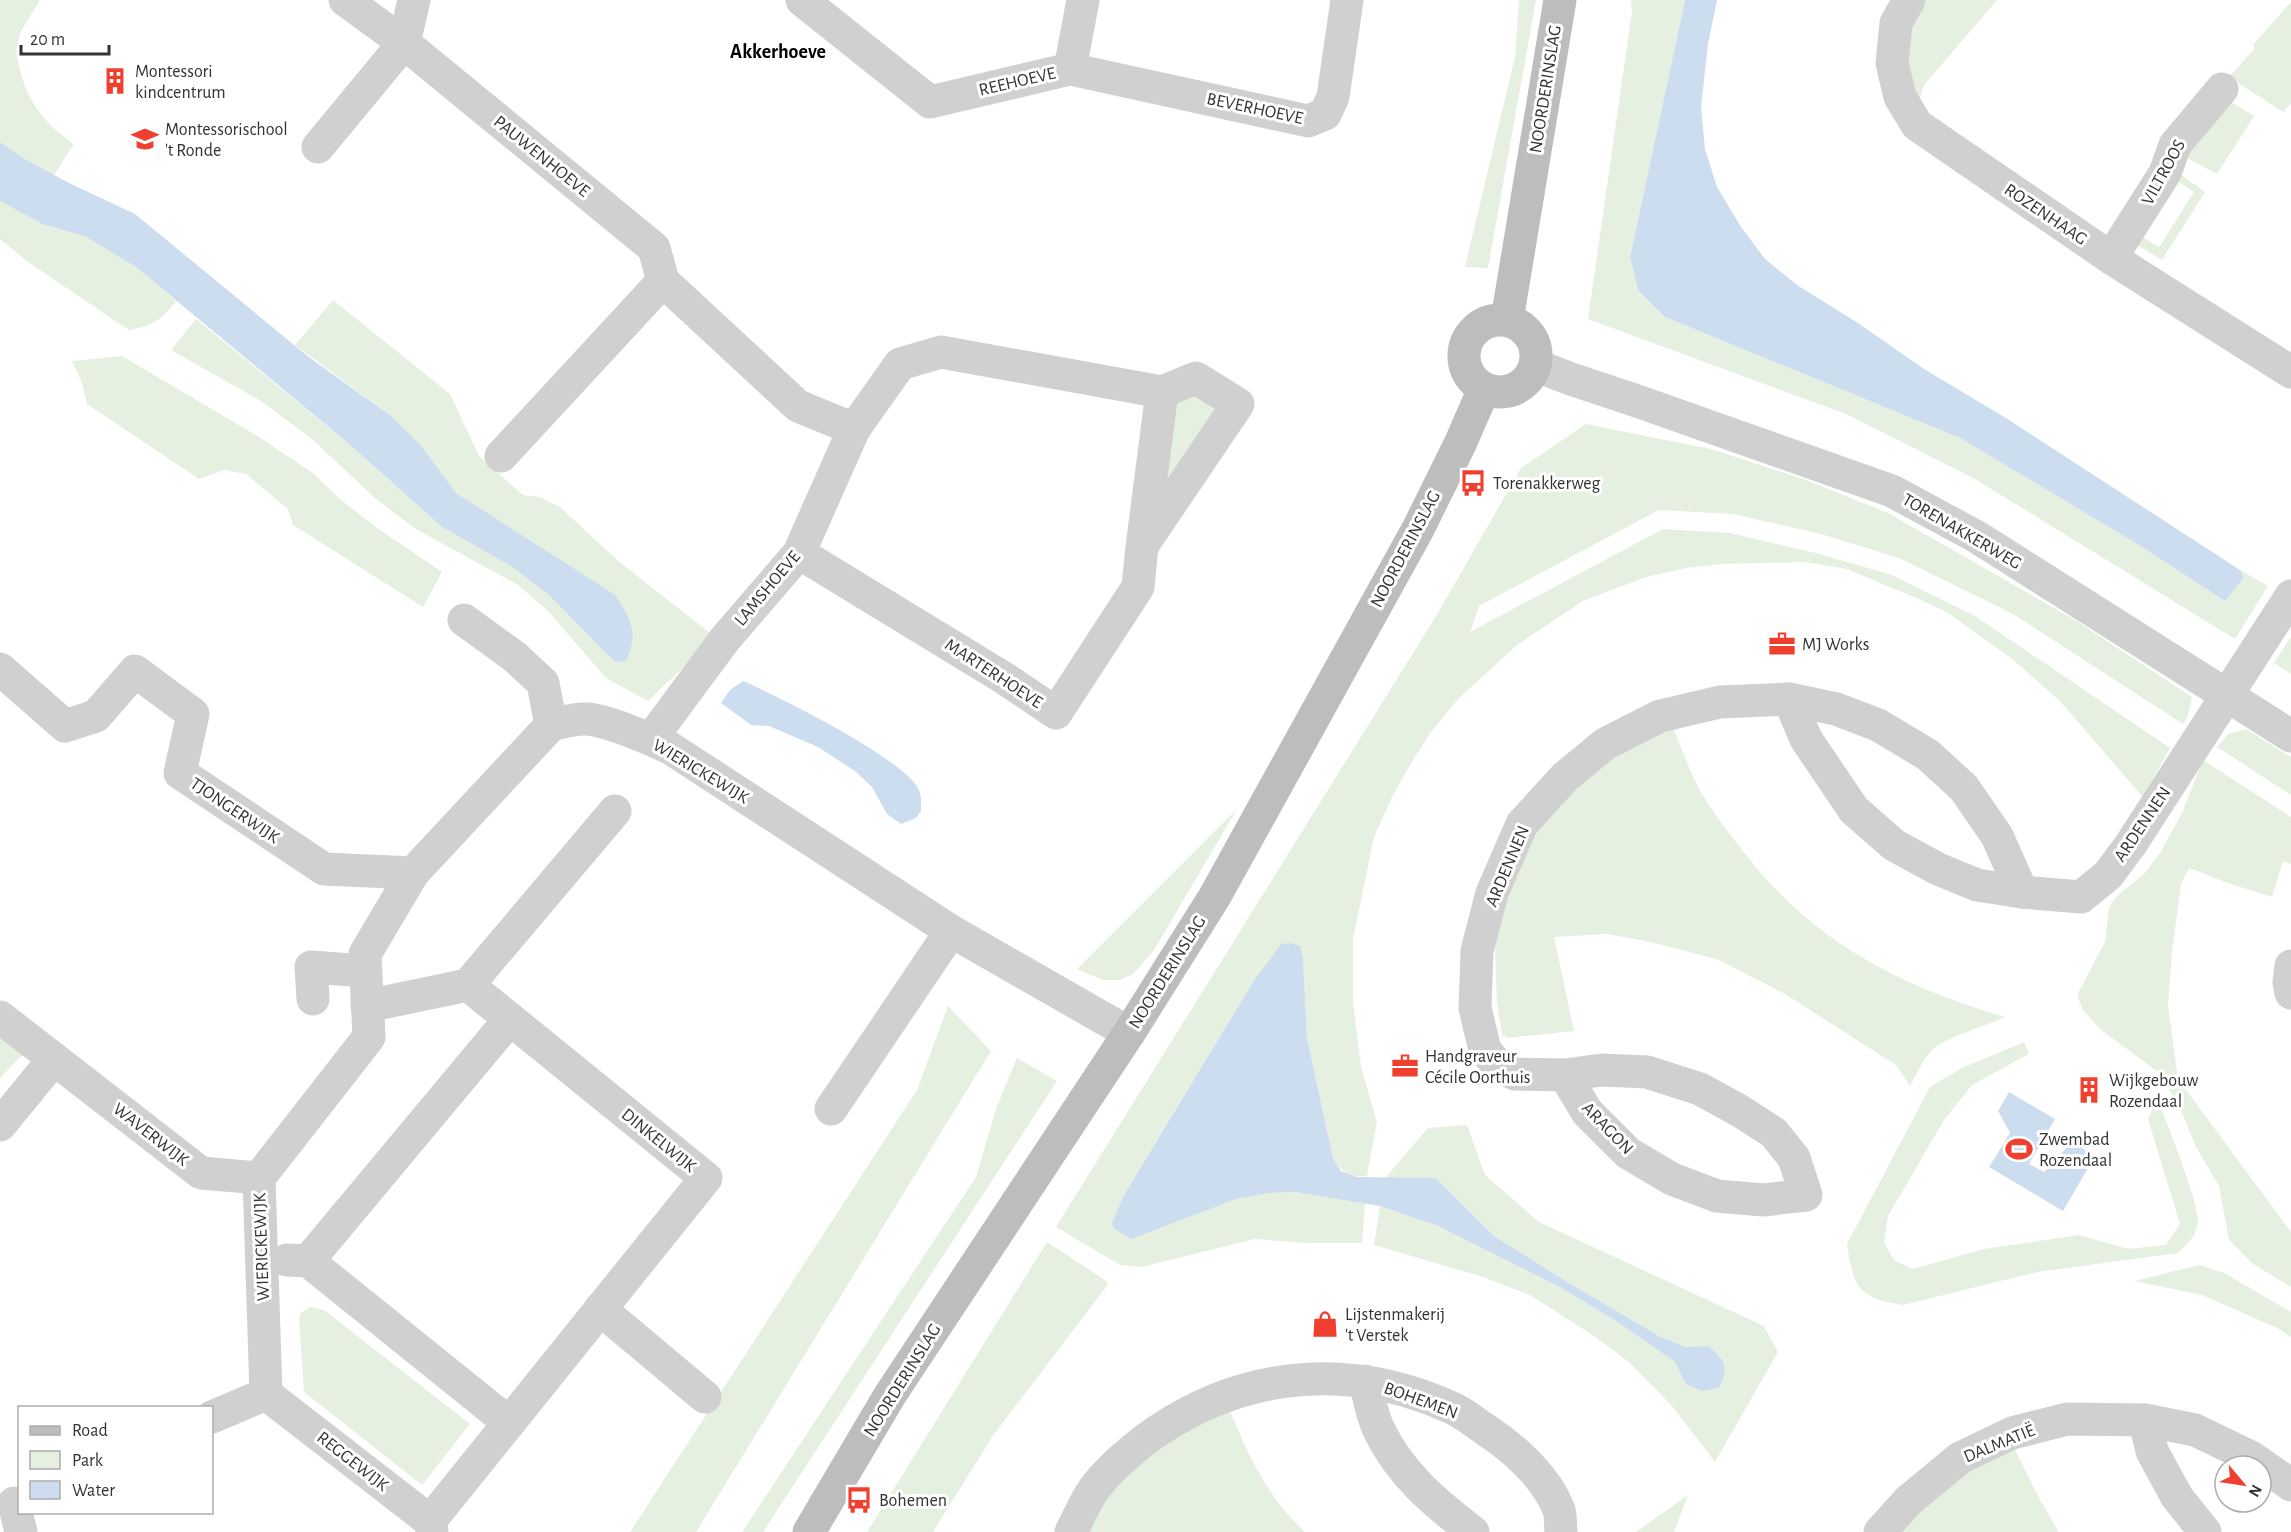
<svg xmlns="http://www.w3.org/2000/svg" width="2291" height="1532" viewBox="0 0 2291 1532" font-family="'Alegreya Sans',sans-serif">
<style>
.green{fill:#e6f0e1}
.water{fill:#cdddf0}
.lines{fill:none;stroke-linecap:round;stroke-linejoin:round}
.minor{stroke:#d0d0d0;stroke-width:33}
.tertiary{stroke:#d0d0d0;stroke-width:33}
.secondary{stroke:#bdbdbd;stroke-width:33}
.labels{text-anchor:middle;stroke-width:6;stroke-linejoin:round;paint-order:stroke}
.poi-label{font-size:18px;fill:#333;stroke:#fff;text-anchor:start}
.street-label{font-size:18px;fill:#333;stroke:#fff}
.neighbourhood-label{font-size:20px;font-weight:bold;fill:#000;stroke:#fff}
</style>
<rect width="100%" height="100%" fill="#fff"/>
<!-- green -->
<g class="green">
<path d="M0 0H40C32 14 19 30 17 46 15 55 19 66 21 74 30 105 47 126 74 144L54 175 23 158 0 142Z"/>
<path d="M1519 0H1536L1488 268 1465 267 1515 57Z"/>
<path d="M1631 0H1685L1630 257 1638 292 1665 317 1960 438 2142 547 2225 601 2244 578 2240 570 2268 586 2235 639 1975 479 1846 414 1588 319 1632 11Z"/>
<path d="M1921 0H1997L1924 85 1920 97 1921 103 1907 85 1905 35Z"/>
<path d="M2291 2V103L2283 112 2229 77 2255 48 2253 45Z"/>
<path d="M2233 103 2254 116 2217 174 2181 155 2224 104Z"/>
<path d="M2179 173 2205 192 2162 260 2136 244 2141 236 2159 247 2194 192 2176 180Z"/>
<path d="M0 201 42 224 86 237 136 267 176 301C161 320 153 326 129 330L28 262 0 239Z"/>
<path d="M333 300 450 394 479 456 500 475 523 495 539 497 560 507 617 560 715 637 648 701 606 678 548 611 518 585 414 528 375 498 313 440 261 401 171 350 196 319 349 444 442 527 512 567 548 594 509 529 456 493 421 445 390 415 295 345Z"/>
<path d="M122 356 259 437 313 473 341 500 377 528 442 572 423 607 293 525 288 509 246 474 224 470 199 479 87 404 82 383 72 361Z"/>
<path d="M1196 378 1238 404 1142 546 1162 392Z"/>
<path d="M1586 424 1711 449 1806 480 1888 513 2075 620 2192 697 2188 716 2183 724 2013 614 1899 558 1821 534 1733 514 1659 510 1479 606 1470 632 1663 529 1730 533 1816 553 1892 575 1975 616 2170 748 2143 797 2059 700 2011 658 1948 613 1921 600 1847 569 1805 562 1723 564 1686 568 1646 577 1583 601 1517 645 1459 698 1431 732 1410 765 1392 797 1374 837 1353 939V1002L1361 1067 1377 1122 1367 1176C1351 1178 1341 1172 1333 1158L1307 1038 1303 958 1253 982 1124 1195 1208 1209 1236 1199 1269 1193 1295 1192 1365 1203 1362 1243H1308L1255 1239 1141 1267 1120 1265 1056 1227 1438 613 1521 468Z"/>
<path d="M2291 637V674L2274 663Z"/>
<path d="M1671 723C1681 745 1688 769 1700 790 1711 810 1725 828 1739 846 1810 940 1894 984 2005 1017 1988 1025 1942 1039 1932 1050 1923 1059 1917 1074 1910 1086L1896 1065 1785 994 1719 960 1651 942 1607 934 1554 937 1574 1031 1508 1038 1502 1035 1497 1002 1495 954 1497 923 1524 842 1592 764Z"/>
<path d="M2246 729 2291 757V795L2217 747 2228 734Z"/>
<path d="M2203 760 2291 817V864L2283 861 2272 897 2225 882 2189 868 2181 884 2172 952 2168 1005 2178 1079 2291 1232V1287L2253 1264 2229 1240 2219 1186 2196 1147 2183 1115 2161 1074 2101 1030 2083 1010 2077 995 2105 942 2109 907 2118 895 2145 873 2160 853 2182 813Z"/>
<path d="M1237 809 1154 950 1133 974 1120 980H1103L1077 969Z"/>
<path d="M948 1006 991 1051 696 1532H630L917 1090Z"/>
<path d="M0 1026 29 1048 0 1078Z"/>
<path d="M2024 1042 2029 1054 1972 1085 1944 1120 1888 1216 1884 1243 1894 1260 1913 1269 1984 1249 2079 1235 2128 1249 2166 1245 2180 1224 2148 1119 2158 1099C2166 1122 2200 1204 2198 1223 2196 1237 2187 1244 2178 1253L2037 1272 1903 1305C1859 1299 1853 1287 1847 1244L1930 1087 1962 1068Z"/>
<path d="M1017 1058 1057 1081 763 1532H742L976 1177 996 1109Z"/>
<path d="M1467 1125 1485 1175 1539 1222 1764 1326 1778 1352 1715 1462 1672 1406 1629 1362 1594 1336 1530 1295 1483 1277 1374 1245 1380 1206 1438 1226 1558 1286 1616 1321 1675 1362 1686 1384 1708 1346 1685 1347 1659 1336 1564 1280 1494 1236 1436 1178H1385L1428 1128Z"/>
<path d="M1047 1242 1108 1282 1106 1287 992 1437 933 1532H867Z"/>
<path d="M2200 1265 2224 1273 2291 1312V1337L2277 1328 2202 1295 2134 1281Z"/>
<path d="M310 1307 324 1310 470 1424 422 1485 304 1392 299 1320 301 1313Z"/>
<path d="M1229 1408C1248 1455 1267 1497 1305 1532H1085L1102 1500 1162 1441Z"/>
<path d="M2013 1446 2040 1500 2059 1532H1893L1962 1471Z"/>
<path d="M1688 1495 1674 1532H1636Z"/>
</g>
<!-- water -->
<g class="water">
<path d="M1685 0H1717L1708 44 1701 107 1705 149 1717 187 1741 227 1765 259 1797 285 1858 323 1924 369 2006 418 2240 570 2244 578 2225 601 2142 547 1960 438 1665 317 1638 291 1630 257Z"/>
<path d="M0 142 23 158 69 183 135 214 310 358 390 415 421 445 456 493 615 595C631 618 639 634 626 661L619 662 613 660 548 594 512 567 442 527 349 444 136 267 86 237 42 224 0 201Z"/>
<path d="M743 681C778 696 902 758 918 788 922 795 921 804 921 811L916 818 901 824 887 814 872 787 855 771 818 747 769 726 751 725 721 703 730 690Z"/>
<path d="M1290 943 1300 946 1303 958 1307 1038 1333 1158 1341 1171 1357 1177 1436 1178 1494 1236 1564 1280 1659 1336 1685 1347 1708 1346C1726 1361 1729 1366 1719 1388L1702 1391 1686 1384 1675 1362 1616 1321 1558 1286 1438 1226 1380 1206 1295 1192 1269 1193 1236 1199 1131 1239 1113 1228 1112 1223 1124 1195 1253 982 1281 944Z"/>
<path d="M2009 1092 2055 1119 2029 1164 2044 1172 2072 1142 2095 1156 2063 1211 1989 1167 2010 1133 1998 1111Z"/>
</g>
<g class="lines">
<!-- minor -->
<g class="minor">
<path d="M345 0 404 43 654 248 663 281"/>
<path d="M802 0 930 102 1070 69 1083 0"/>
<path d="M1909 0 1896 23 1892 63 1900 97 1917 125 2111 258 2291 372"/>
<path d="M1070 69 1308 121 1325 114 1333 97 1347 0"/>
<path d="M318 147 404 43 414 0"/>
<path d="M2111 258 2165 173 2175 145 2222 89"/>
<path d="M501 456 663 281 798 406 854 429"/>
<path d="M1143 539 1162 392"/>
<path d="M464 620 515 657 543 683 551 725"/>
<path d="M0 669 65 726 96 716 135 671 193 714 180 773 324 869 413 873"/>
<path d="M1789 699 1806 739 1854 810 1894 845 1938 869 1977 885 2022 892"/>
<path d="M651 739 725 639 799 553 854 429 900 364 941 352 1162 392 1196 378 1238 404 1142 546 1138 587 1056 713 1004 678 799 553"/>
<path d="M2291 966 2289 982 2291 993"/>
<path d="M468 985 615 811"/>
<path d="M313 999 311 967 365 971"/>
<path d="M367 1006 468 985 706 1178 430 1521"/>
<path d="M0 1017 201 1173 259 1178"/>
<path d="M1602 1070 1647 1072 1700 1089 1740 1111 1774 1133 1794 1158 1806 1195 1763 1200 1717 1196 1672 1179 1628 1153 1587 1112 1565 1075Z"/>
<path d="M1565 1075 1515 1074 1498 1066 1485 1050 1475 1008 1477 951 1492 893 1522 824 1565 777 1605 744 1660 716 1720 702 1789 699 1836 709 1878 725 1928 755 1964 788 1997 836 2022 892 2081 897 2108 875 2131 844 2291 596"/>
<path d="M831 1109 951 931"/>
<path d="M0 1125 54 1059"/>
<path d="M287 1260 308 1261 508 1422"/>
<path d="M308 1261 510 1019"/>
<path d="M600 1309 705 1397"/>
<path d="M1365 1381C1369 1397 1372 1416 1379 1430 1400 1474 1435 1503 1473 1532"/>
<path d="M266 1394 430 1521 432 1532"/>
<path d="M212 1417 266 1394 259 1178 369 1037 365 954 413 873 551 725C563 722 575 718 588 719 608 721 651 739 670 748L951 931 1129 1033"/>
<path d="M2145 1420 2152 1451 2177 1497 2205 1532"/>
<path d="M14 1503 21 1532"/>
<path d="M1071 1532C1078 1519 1084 1504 1092 1492 1105 1472 1139 1443 1159 1430 1249 1370 1353 1363 1452 1408 1464 1413 1475 1423 1486 1430 1514 1448 1547 1478 1559 1510 1561 1516 1560 1525 1561 1532"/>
<path d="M1880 1532 1908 1501 1960 1458 2012 1433 2067 1419 2145 1420 2195 1430 2251 1457 2291 1485"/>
</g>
<!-- tertiary -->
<path class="tertiary" d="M1535 365 1571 379 1640 402 1892 491 1977 537 2291 736"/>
<!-- secondary -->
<g class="secondary">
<path d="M1507 320 1560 0"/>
<circle cx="1500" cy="356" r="36"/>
<path d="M809 1532 890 1395 1129 1033 1215 896 1418 529 1460 444 1484 389"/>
</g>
</g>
<!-- icons -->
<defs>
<symbol id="building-bare" viewBox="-9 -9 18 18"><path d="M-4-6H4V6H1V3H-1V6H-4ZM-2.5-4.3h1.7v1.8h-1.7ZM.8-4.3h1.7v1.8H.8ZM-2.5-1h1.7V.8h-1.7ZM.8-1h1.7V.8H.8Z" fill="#ef402f" stroke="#fff" stroke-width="2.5" paint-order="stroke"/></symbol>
<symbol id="school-bare" viewBox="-9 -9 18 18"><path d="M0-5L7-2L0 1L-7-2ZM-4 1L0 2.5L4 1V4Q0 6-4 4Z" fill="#ef402f" stroke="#fff" stroke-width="2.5" paint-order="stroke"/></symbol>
<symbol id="bus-bare" viewBox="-9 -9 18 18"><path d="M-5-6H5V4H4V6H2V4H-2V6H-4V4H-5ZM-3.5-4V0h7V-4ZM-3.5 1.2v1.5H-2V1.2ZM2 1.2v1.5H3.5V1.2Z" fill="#ef402f" stroke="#fff" stroke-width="2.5" paint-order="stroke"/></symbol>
<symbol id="office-bare" viewBox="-9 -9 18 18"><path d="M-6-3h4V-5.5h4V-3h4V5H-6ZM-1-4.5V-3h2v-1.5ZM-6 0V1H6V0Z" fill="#ef402f" stroke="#fff" stroke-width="2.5" paint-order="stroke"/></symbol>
<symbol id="stadium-bare" viewBox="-9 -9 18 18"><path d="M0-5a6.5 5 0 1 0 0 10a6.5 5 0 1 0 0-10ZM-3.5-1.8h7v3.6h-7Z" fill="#ef402f" stroke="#fff" stroke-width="2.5" paint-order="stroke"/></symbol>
<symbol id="shop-bare" viewBox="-9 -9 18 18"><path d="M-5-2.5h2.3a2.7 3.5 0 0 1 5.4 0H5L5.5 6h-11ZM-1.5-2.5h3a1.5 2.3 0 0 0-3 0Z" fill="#ef402f" stroke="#fff" stroke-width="2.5" paint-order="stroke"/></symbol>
</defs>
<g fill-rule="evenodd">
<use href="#building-bare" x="96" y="62" width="38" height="38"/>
<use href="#school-bare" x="126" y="120" width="38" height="38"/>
<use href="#bus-bare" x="1454" y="464" width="38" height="38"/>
<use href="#office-bare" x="1763" y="625" width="38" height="38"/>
<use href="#office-bare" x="1386" y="1047" width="38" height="38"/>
<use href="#building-bare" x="2070" y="1071" width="38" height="38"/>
<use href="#stadium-bare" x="2000" y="1130" width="38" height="38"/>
<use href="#shop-bare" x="1306" y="1305" width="38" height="38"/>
<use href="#bus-bare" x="840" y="1481" width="38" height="38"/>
</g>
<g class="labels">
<!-- poi labels -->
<g class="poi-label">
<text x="135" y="77">Montessori<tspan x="135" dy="21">kindcentrum</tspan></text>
<text x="165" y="135">Montessorischool<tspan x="165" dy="21">'t Ronde</tspan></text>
<text x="1493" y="489">Torenakkerweg</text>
<text x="1802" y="650">MJ Works</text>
<text x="1425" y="1062">Handgraveur<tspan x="1425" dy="21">Cécile Oorthuis</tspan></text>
<text x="2109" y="1086">Wijkgebouw<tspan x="2109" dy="21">Rozendaal</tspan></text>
<text x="2039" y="1145">Zwembad<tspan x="2039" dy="21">Rozendaal</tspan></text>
<text x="1345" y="1320">Lijstenmakerij<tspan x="1345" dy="21">'t Verstek</tspan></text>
<text x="879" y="1506">Bohemen</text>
</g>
<!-- street labels -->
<g class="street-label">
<text transform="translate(1017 81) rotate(-13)" y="6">REEHOEVE</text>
<text transform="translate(1545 89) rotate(-81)" y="6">NOORDERINSLAG</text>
<text transform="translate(1255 108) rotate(12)" y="6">BEVERHOEVE</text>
<text transform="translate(542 156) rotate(39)" y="6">PAUWENHOEVE</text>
<text transform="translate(2163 172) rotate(-61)" y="6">VILTROOS</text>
<text transform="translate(2046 214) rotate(34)" y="6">ROZENHAAG</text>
<text transform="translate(1962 531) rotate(30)" y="6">TORENAKKERWEG</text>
<text transform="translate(1405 549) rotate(-62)" y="6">NOORDERINSLAG</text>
<text transform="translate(767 588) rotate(-50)" y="6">LAMSHOEVE</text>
<text transform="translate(994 673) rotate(33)" y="6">MARTERHOEVE</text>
<text transform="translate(701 771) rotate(31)" y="6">WIERICKEWIJK</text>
<text transform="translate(235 810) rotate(34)" y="6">TJONGERWIJK</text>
<text transform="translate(2142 824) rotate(-56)" y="6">ARDENNEN</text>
<text transform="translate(1507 866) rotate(-67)" y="6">ARDENNEN</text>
<text transform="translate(1167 972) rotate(-58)" y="6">NOORDERINSLAG</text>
<text transform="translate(1608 1128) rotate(46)" y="6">ARAGON</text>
<text transform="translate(151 1134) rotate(38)" y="6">WAVERWIJK</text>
<text transform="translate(659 1140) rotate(39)" y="6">DINKELWIJK</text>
<text transform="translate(261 1247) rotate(-92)" y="6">WIERICKEWIJK</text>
<text transform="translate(902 1380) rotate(-58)" y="6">NOORDERINSLAG</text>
<text transform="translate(1421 1400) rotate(20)" y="6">BOHEMEN</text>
<text transform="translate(1999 1443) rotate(-22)" y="6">DALMATIË</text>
<text transform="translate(353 1461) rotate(38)" y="6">REGGEWIJK</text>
</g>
<!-- neighbourhood labels -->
<g class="neighbourhood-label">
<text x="778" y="58">Akkerhoeve</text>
</g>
</g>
<!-- legend -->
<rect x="18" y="1406" width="195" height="108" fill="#ffffff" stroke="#adadad" stroke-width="1.5"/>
<rect x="30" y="1426" width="30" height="9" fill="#bdbdbd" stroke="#adadad" stroke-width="1.5"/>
<text x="72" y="1436" font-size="18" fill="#333333">Road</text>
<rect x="30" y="1451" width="30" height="18" fill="#e6f0e1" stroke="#adadad" stroke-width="1.5"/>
<text x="72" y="1466" font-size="18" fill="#333333">Park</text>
<rect x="30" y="1481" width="30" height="18" fill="#cdddf0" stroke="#adadad" stroke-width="1.5"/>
<text x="72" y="1496" font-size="18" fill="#333333">Water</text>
<!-- north arrow -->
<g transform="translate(2243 1484) rotate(119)"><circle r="28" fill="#ffffff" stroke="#adadad" stroke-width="1.5"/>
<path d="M0-4.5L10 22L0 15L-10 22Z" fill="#ef402f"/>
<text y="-9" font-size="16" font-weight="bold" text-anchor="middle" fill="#333333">N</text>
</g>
<!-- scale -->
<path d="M21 45v9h88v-9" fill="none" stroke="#333333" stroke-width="3"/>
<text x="30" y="45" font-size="18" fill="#333333" stroke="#ffffff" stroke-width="4.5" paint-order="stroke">20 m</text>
</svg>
